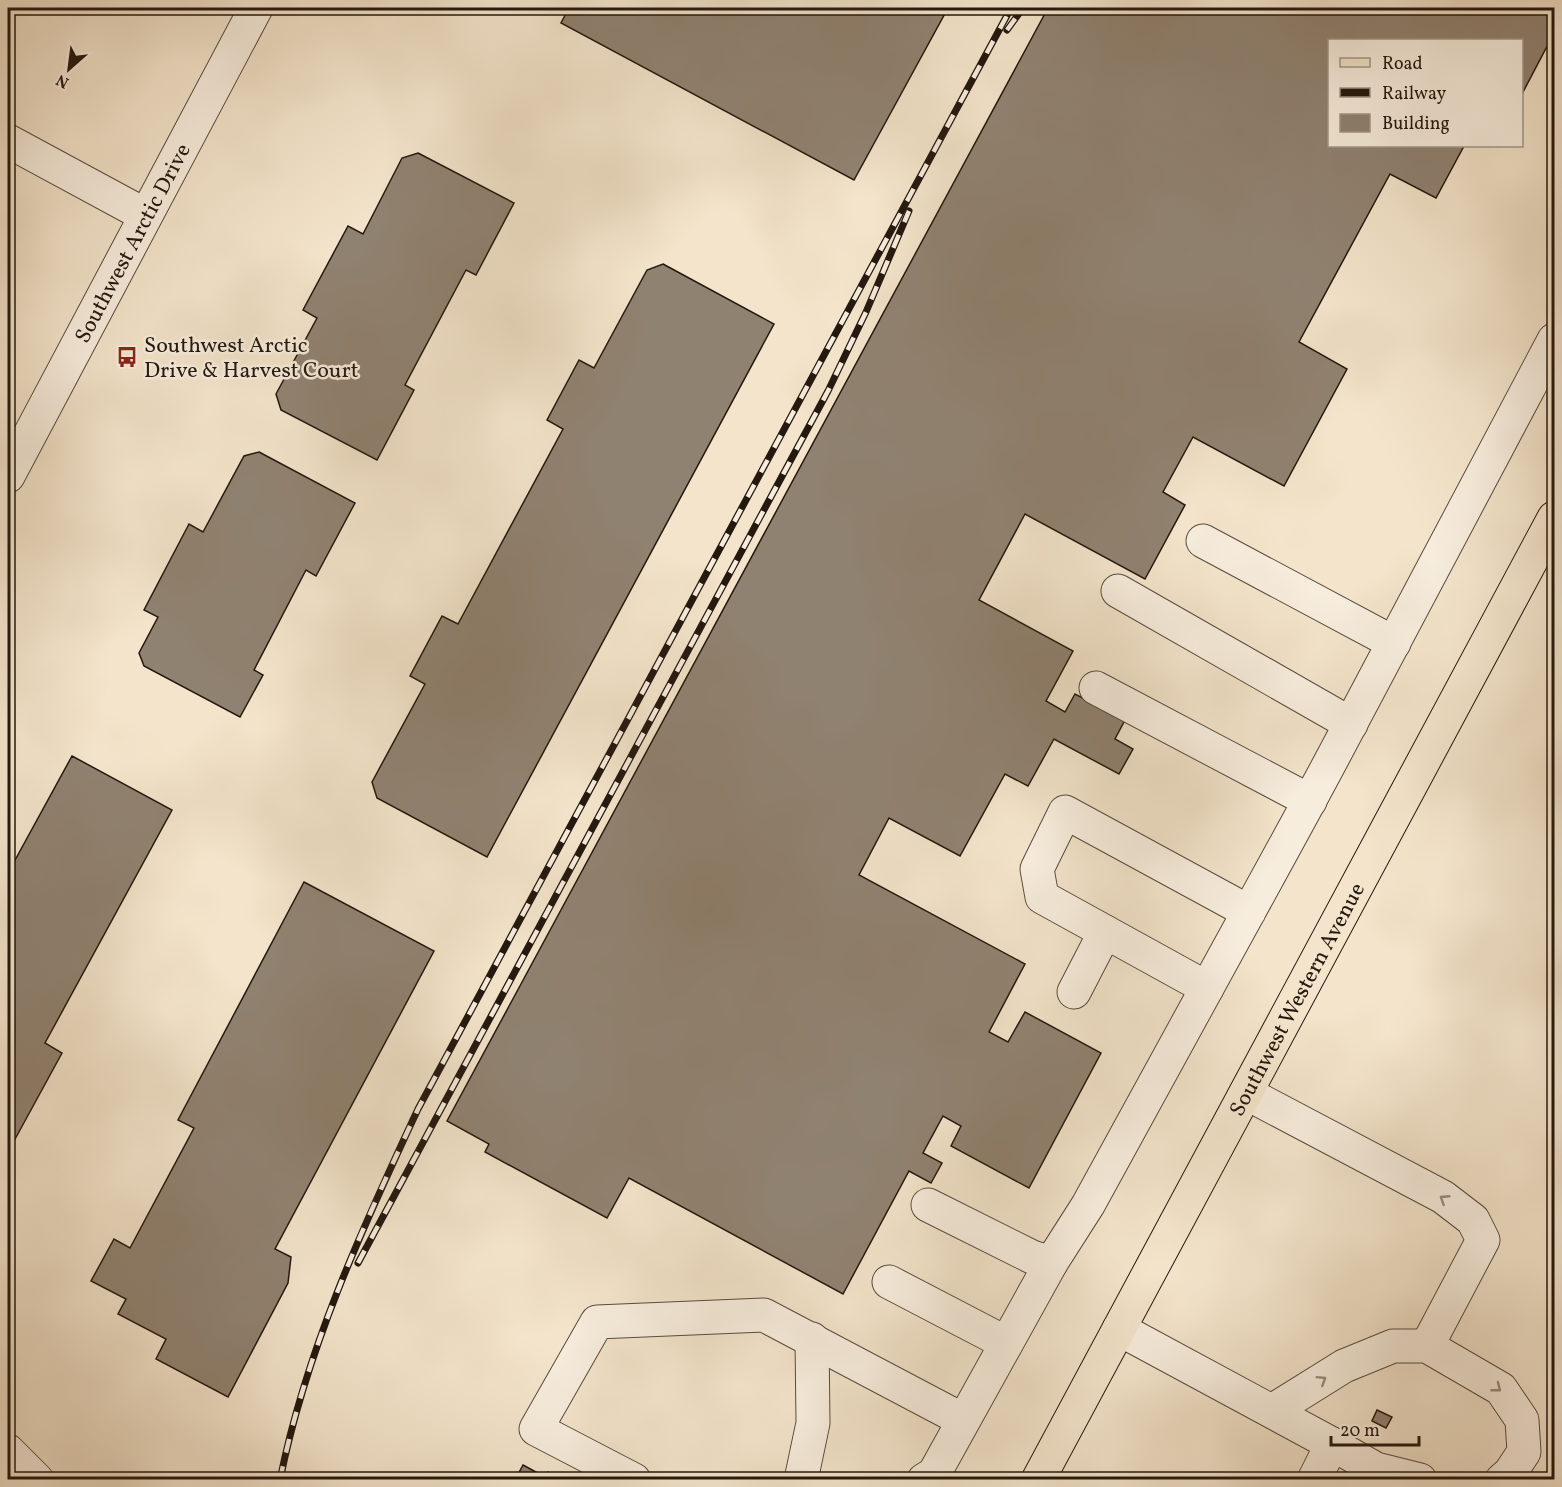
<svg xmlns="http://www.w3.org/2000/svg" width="1562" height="1487" viewBox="0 0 1562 1487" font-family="Vollkorn,serif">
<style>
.building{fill:#908271;stroke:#24180f;stroke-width:1.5}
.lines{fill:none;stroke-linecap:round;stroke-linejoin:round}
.minor-casing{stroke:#584b3e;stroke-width:35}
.major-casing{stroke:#24180f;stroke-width:35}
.minor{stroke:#f7eddd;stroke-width:33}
.major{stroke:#f3e4cb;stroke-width:33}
.rail-casing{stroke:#24180f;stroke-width:7}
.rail{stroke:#f7eddd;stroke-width:4.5;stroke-dasharray:14;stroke-linecap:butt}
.oneway{stroke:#988d80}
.labels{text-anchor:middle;stroke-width:5;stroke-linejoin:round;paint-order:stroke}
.street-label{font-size:22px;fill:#24180f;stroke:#f7eddd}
.poi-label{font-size:22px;fill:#24180f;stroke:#f7eddd;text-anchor:start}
</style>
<rect width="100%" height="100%" fill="#f3e4cb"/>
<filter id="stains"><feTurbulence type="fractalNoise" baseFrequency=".00333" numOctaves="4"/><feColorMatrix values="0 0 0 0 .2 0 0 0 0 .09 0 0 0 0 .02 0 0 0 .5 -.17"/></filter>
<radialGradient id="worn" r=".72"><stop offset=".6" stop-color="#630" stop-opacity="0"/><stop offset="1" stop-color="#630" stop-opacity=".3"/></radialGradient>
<!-- building -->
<g class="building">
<path d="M569 8H948L854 180 561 23Z"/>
<path d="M1048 8H1554V33L1522 94V40H1330V146H1464L1436 198 1390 174 1299 342 1347 369 1284 486 1193 437 1163 492 1185 505 1145 579 1025 514 979 600 1073 651 1046 701 1065 712 1075 694 1125 720 1115 739 1133 749 1119 774 1054 739 1028 786 1005 774 960 856 889 818 859 875 1025 964 989 1032 1008 1042 1025 1012 1101 1053 1029 1188 951 1146 961 1126 943 1116 923 1153 942 1163 931 1183 909 1171 843 1294 629 1178 607 1218 485 1152 489 1144 447 1121Z"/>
<path d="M418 153 514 203 476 275 466 270 405 385 414 390 377 460 281 410 276 394 317 318 303 310 348 226 363 234 402 158Z"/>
<path d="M663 264 774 324 487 857 377 798 372 782 425 684 410 676 442 616 458 624 563 429 547 420 579 360 594 368 647 270Z"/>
<path d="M259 452 355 503 316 576 306 570 254 670 263 675 240 717 144 666 139 653 158 617 144 610 189 524 203 532 244 456Z"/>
<path d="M72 756 172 810 45 1043 62 1053 8 1152V873Z"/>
<path d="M304 882 434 951 275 1249 291 1257 288 1283 228 1397 156 1359 166 1339 118 1314 126 1299 91 1281 114 1239 130 1248 194 1128 178 1120Z"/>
<path d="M1377 1410 1392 1417 1386 1428 1372 1421Z"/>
<path d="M523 1465 545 1477 548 1472 562 1480H515Z"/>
</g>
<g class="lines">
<defs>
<g id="minor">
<path d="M8 141 145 215"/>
<path id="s1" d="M8 476 256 8"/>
<path d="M1203 541 1394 643"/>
<path d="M1118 591 1351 724"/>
<path d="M1096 688 1310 801"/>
<path d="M1249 912 1065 812 1037 869 1042 897 1207 988C1249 911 1292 834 1333 757L1554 340"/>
<path d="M1074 992 1105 932"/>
<path d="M1246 1093 1443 1197 1473 1220 1483 1240 1427 1346"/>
<path d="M1051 1263 1088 1205 1207 988"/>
<path d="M889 1282 1006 1343"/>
<path d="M1119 1329 1332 1444 1314 1480"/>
<path d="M1272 1411 1344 1366 1393 1346H1427L1501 1389 1522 1420 1524 1452 1510 1473 1502 1480"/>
<path d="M1332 1444 1376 1469 1420 1480"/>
<path d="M8 1451 37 1480"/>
<path d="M634 1480 536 1429 597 1322 764 1315 963 1420"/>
<path d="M801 1480 813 1423 812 1339"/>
<path d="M924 1480 934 1474 1051 1263 1032 1257 928 1205"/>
</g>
<g id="major">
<path id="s2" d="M1038 1480 1554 518"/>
</g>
</defs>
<!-- minor casing -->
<use href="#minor" class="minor-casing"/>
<!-- major casing -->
<use href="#major" class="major-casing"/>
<!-- minor -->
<use href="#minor" class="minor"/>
<!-- major -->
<use href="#major" class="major"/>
<defs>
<g id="rail">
<path d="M1007 30 1023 8"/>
<path d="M358 1263 828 391 866 312 909 211"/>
<path d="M280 1480C306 1350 362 1229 418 1109L1011 8"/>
</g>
</defs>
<!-- rail casing -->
<use href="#rail" class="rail-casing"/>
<!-- rail -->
<use href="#rail" class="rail"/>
</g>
<!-- one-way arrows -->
<defs><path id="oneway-chevron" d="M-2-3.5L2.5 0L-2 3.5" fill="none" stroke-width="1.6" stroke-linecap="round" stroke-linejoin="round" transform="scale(1.5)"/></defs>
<g class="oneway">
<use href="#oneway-chevron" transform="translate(1444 1199) rotate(-147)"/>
<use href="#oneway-chevron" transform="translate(1322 1380) rotate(-32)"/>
<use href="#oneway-chevron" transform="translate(1497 1388) rotate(38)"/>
</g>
<!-- icons -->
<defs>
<symbol id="bus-bare" viewBox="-9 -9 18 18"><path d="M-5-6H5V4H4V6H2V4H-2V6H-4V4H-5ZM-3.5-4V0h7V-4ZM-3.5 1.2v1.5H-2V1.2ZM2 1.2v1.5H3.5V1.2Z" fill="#8f2418" stroke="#f7eddd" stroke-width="2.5" paint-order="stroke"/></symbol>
</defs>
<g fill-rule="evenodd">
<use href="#bus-bare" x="112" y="342" width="30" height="30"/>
</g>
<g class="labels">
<!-- street labels -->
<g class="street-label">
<text dy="8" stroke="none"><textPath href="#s1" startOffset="264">Southwest Arctic Drive</textPath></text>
<text dy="8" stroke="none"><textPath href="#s2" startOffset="546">Southwest Western Avenue</textPath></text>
</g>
<!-- poi labels -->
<g class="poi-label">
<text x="144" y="352">Southwest Arctic<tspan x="144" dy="25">Drive &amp; Harvest Court</tspan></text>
</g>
</g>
<!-- margin -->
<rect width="1562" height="1487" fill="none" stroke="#f3e4cb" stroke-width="30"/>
<rect x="9" y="9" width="1544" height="1469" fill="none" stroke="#24180f" stroke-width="3"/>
<rect x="15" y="15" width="1532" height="1457" fill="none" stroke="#24180f" stroke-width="1.5"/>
<!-- legend -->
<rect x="1328" y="39" width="195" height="108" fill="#f7eddd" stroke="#a3988b" stroke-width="1.5"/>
<rect x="1340" y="58" width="30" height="9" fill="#f3e4cb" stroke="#a3988b" stroke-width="1.5"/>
<text x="1382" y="69" font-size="18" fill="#24180f">Road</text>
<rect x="1340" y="88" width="30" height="9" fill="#24180f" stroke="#a3988b" stroke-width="1.5"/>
<text x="1382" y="99" font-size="18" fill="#24180f">Railway</text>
<rect x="1340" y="114" width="30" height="18" fill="#908271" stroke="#a3988b" stroke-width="1.5"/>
<text x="1382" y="129" font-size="18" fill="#24180f">Building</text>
<!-- north arrow -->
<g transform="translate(69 69) rotate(208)" stroke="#f7eddd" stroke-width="4.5" paint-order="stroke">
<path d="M0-4.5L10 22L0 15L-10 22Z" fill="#24180f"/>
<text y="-9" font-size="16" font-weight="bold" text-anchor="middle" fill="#24180f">N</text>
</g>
<!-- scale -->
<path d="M1331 1436v9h88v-9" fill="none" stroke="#24180f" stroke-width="3"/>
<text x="1340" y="1436" font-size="18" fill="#24180f" stroke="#f7eddd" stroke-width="4.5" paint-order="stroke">20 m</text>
<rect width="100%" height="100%" filter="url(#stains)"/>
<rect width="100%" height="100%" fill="url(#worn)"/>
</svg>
